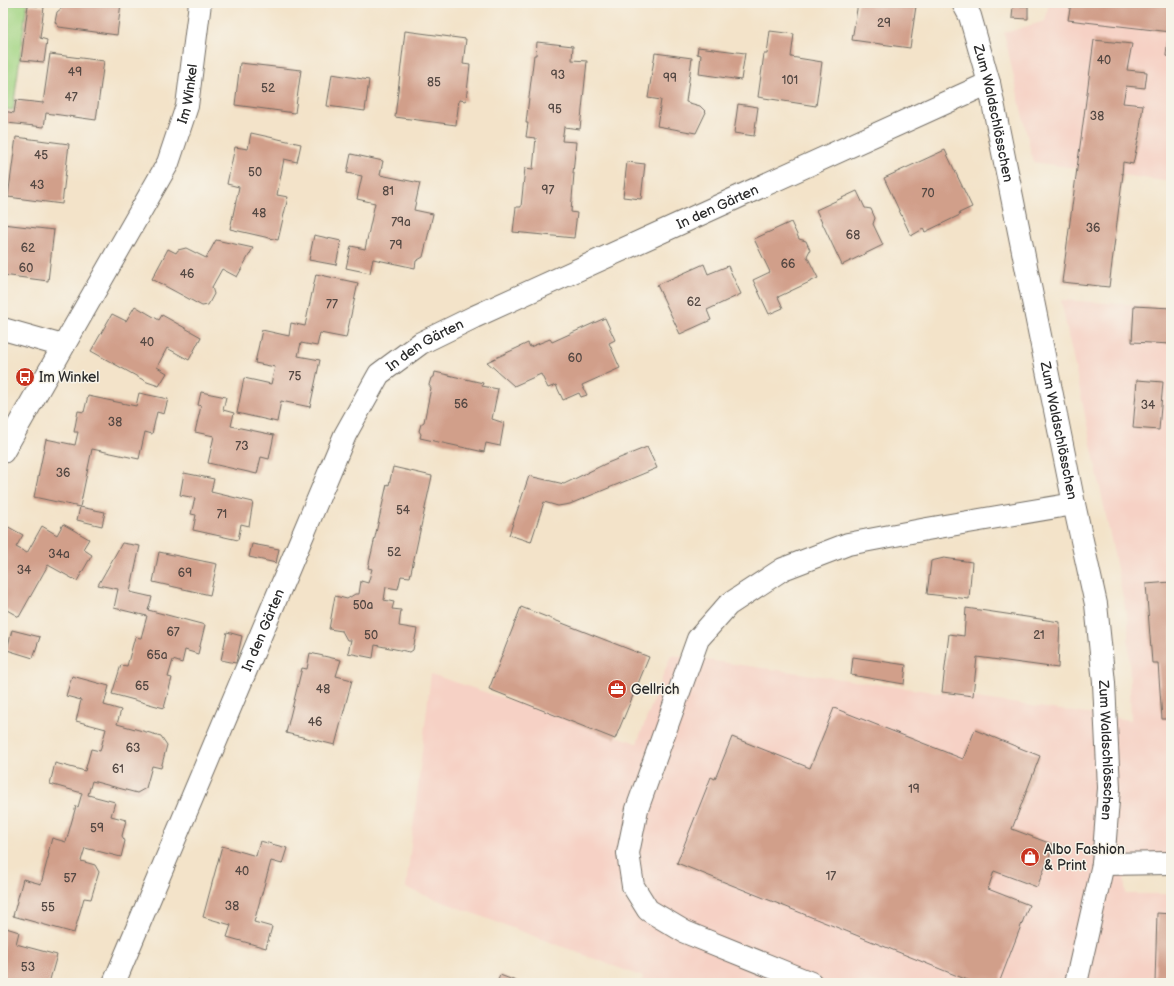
<svg xmlns="http://www.w3.org/2000/svg" width="1174" height="986" viewBox="0 0 1174 986" font-family="'Balsamiq Sans',sans-serif">
<style>
.built{fill:#f6d1c5}
.green{fill:#a4d686;stroke:#688058}
.building{fill:#d19f8a}
.lines{fill:none;stroke-linecap:round;stroke-linejoin:round}
.minor-casing{stroke:#716b62;stroke-width:24}
.minor{stroke:#fff;stroke-width:22}
.labels{text-anchor:middle;stroke-width:3;stroke-linejoin:round;paint-order:stroke}
.number-label{font-size:12px;fill:#544843}
.street-label{font-size:14px;fill:#2b2b2b;stroke:#f7f3e8}
.poi-label{font-size:14px;fill:#2b2b2b;stroke:#f7f3e8;text-anchor:start}
</style>
<rect width="100%" height="100%" fill="#f7f3e8"/>
<filter id="ink" filterUnits="userSpaceOnUse"><feTurbulence type="fractalNoise" baseFrequency=".025" numOctaves="2"/><feDisplacementMap in="SourceGraphic" scale="8" xChannelSelector="R" yChannelSelector="G"/><feConvolveMatrix kernelMatrix="1 2 1 2 8 2 1 2 1" color-interpolation-filters="sRGB"/></filter>
<filter id="wash" filterUnits="userSpaceOnUse"><feTurbulence type="fractalNoise" baseFrequency=".012" numOctaves="4" result="noise"/><feDisplacementMap in="SourceGraphic" scale="16" xChannelSelector="R" yChannelSelector="G"/><feGaussianBlur stdDeviation="0.9" result="paint"/><feColorMatrix in="noise" values="0 0 0 0 0 0 0 0 0 0 0 0 0 0 0 0 0 1.4 0 .05"/><feComposite in="paint" operator="in"/></filter>
<g filter="url(#wash)">
<rect width="100%" height="100%" fill="#f3e3c9"/>
<!-- built -->
<g class="built">
<path d="M1049 3H1171V182L1033 162 1004 33 1045 21Z"/>
<path d="M1061 300 1171 307V867L1124 878 1126 894H1171V983H641L643 977 406 888 431 674 637 743 671 655 1131 720 1128 621Z"/>
</g>
<!-- green -->
<path class="green" d="M3 3H27L13 110 3 109Z"/>
<g id="blocks">
<!-- building -->
<g class="building">
<path d="M62 3H121L117 35 59 27 55 22 57 12 62 8Z"/>
<path d="M858 3H898L916 6 910 48 852 40Z"/>
<path d="M1071 3H1157L1171 5V32L1068 20Z"/>
<path d="M28 5 44 7 40 38 47 40 44 62 21 60Z"/>
<path d="M1013 6H1028V19L1012 18Z"/>
<path d="M405 31 466 39 463 64 470 65 466 101 459 100 456 125 395 117Z"/>
<path d="M770 31 794 34 791 57 822 62 816 106 758 97 764 54H767Z"/>
<path d="M1168 35H1171V57L1166 56Z"/>
<path d="M1094 40 1132 44 1127 70 1147 72 1145 88 1126 86 1123 103 1143 105 1139 136 1133 164 1123 162 1122 174H1123L1109 287 1062 282Z"/>
<path d="M537 42 573 46 572 60 587 61 580 129 564 127 562 141 576 142 573 173H574L571 212 577 213 574 238 513 232 516 207H521L525 168 533 169 536 138 526 137 528 123H526L534 55H536Z"/>
<path d="M698 47 745 53 741 80 699 74 701 55 697 54Z"/>
<path d="M655 53 692 58 686 102 700 106 706 112 696 133 657 126 661 100 648 98Z"/>
<path d="M50 54 104 61 96 120 46 113 44 127 7 123 5 137H3V111L14 113 16 100 43 103Z"/>
<path d="M240 63 301 70 295 113 235 105Z"/>
<path d="M332 74 369 80 365 111 327 106Z"/>
<path d="M738 104 758 107 754 136 734 133Z"/>
<path d="M251 133 301 144 297 162 284 159 277 195 288 197 278 240 230 229 239 187 227 184 235 147 248 149Z"/>
<path d="M16 137 69 144 62 204 8 197Z"/>
<path d="M945 150 972 207 959 213 960 215 925 232 923 229 911 236 884 178Z"/>
<path d="M351 154 383 161 380 175 420 183 414 210 433 214 423 257 416 261 415 268 373 259 370 273 346 268 351 246 365 249 375 203 357 199 362 176 347 173Z"/>
<path d="M627 162 645 164 641 199 623 197Z"/>
<path d="M857 191 865 208 871 209 875 218 873 224 883 245 842 265 816 210Z"/>
<path d="M791 222 799 239 806 241 810 250 807 256 818 278 778 297 783 308 769 314 753 280 770 272 754 239Z"/>
<path d="M3 224 54 230 48 281 3 275Z"/>
<path d="M314 235 341 241 336 265 309 260Z"/>
<path d="M216 240 253 248 237 277 222 269 212 287 214 294 208 305 202 306 152 279 168 249 176 253 178 250 186 248 206 258Z"/>
<path d="M704 264 708 274 728 266 741 294 707 310 711 320 680 334 657 285Z"/>
<path d="M316 274 358 283 346 338 320 333 317 346 301 343 298 356 320 360 310 407 281 401 277 422 237 413 244 378 271 384 275 367 255 363 262 330 289 336 291 323 305 326Z"/>
<path d="M135 306 159 320 162 315 201 337 189 360 167 348 157 367 167 373 159 386 147 382 91 351 112 314 126 321Z"/>
<path d="M1134 306 1171 308V344L1132 342Z"/>
<path d="M605 318 615 340 609 343 620 368 582 385 587 395 581 397 579 393 563 400 556 385 548 388 541 374 514 386 487 362 528 343 530 347 550 339 552 342Z"/>
<path d="M435 372 483 383 482 386 498 389 492 419 504 423 500 446 486 443 484 452 420 438 421 434 419 431 421 424 424 422 431 388 429 385 431 378 434 377Z"/>
<path d="M1137 380 1163 382 1159 430 1133 428Z"/>
<path d="M201 392 226 397 223 410 234 413 231 426 274 435 269 459 261 457 257 474 208 463 214 436 195 432 201 406 198 405Z"/>
<path d="M139 393 168 399 164 414 157 412 152 434 145 432 139 459 92 449 80 507 34 497 46 439 75 445 78 432H74L78 411 84 412 88 396 136 406Z"/>
<path d="M647 447 657 468 570 504 558 506 544 502 531 542 509 535 529 476 564 484 605 464Z"/>
<path d="M393 467 432 476 410 577 401 576 398 589 386 587 384 600 394 602 392 609 401 610 399 626 417 629 413 650 410 652 375 645 373 658 348 653 351 640H347L342 631 329 629 335 596 347 599 355 594H359L361 581 368 583 372 569 368 568 387 484 389 485Z"/>
<path d="M184 473 214 479 211 492 253 502 249 526 241 524 238 540 193 530 196 515 191 514 195 498 180 495Z"/>
<path d="M80 507 105 512 102 526 77 520Z"/>
<path d="M3 524 23 535 16 547 27 553 42 526 57 535 63 524 89 539 83 549 92 555 77 581 48 565 19 617 7 610 3 618Z"/>
<path d="M122 543 140 546 130 592 152 597 148 610 205 625 198 654 185 650 182 663 173 660 168 677 172 678 164 708 112 694 121 665 127 666 135 637 141 638 147 616 114 608 118 589 98 585Z"/>
<path d="M252 544 279 549 276 563 249 557Z"/>
<path d="M159 552 217 564 210 595 153 582Z"/>
<path d="M944 558 972 562 969 599 927 594 931 561Z"/>
<path d="M1171 582V719H1162L1158 663H1152L1146 584Z"/>
<path d="M521 607 649 657 615 739 489 689Z"/>
<path d="M966 608 1060 622 1058 668 977 657 973 696 942 692 949 634 964 636Z"/>
<path d="M12 630 40 637 33 658 7 650Z"/>
<path d="M227 632 242 636 236 663 221 660Z"/>
<path d="M310 653 341 660 336 676 352 680 335 745 286 733 302 668 307 669Z"/>
<path d="M853 657 906 665 904 684 851 675Z"/>
<path d="M72 676 109 686 104 705 121 710 117 724 161 736 167 745 161 768 152 766 146 788 137 793 92 781 88 795 115 802 111 816 126 820 122 836 125 841 121 857 85 848 81 861 95 865 99 872 91 899 84 898 74 933 13 916 23 879 41 884 49 854 48 853 52 838 66 842 76 806 78 807 82 793 50 784 55 763 85 771 91 749 100 751 106 729 76 721 81 700 66 696Z"/>
<path d="M834 708 963 759 975 730 1040 756 1012 829 1054 845 1037 887 994 871 988 889 1029 905 999 983H975L677 863 711 777 715 779 732 737 810 768Z"/>
<path d="M260 841 287 848 282 864 271 861 254 922 272 927 266 948 227 937 231 925 203 917 222 846 256 856Z"/>
<path d="M1157 913 1171 914V983H1155Z"/>
<path d="M3 927 19 932 16 944 57 955 49 983H3Z"/>
<path d="M500 975 521 983H497Z"/>
<path d="M188 980 197 983H187Z"/>
</g>
</g>
</g>
<g filter="url(#ink)">
<use href="#blocks" fill-opacity="0" stroke="#716b62" stroke-width="1"/>
<g class="lines">
<defs>
<g id="minor">
<path id="s1" d="M963 3 970 16 989 83 1074 504 1096 604 1104 683 1109 788 1103 864 1076 983"/>
<path d="M3 329 63 346"/>
<path id="s2" d="M3 452 168 163 187 106 200 3"/>
<path d="M1103 864 1171 863"/>
<path id="s3" d="M114 983 345 435 379 374 421 343 474 317 989 83"/>
<path d="M811 983 685 932 648 910 633 886 628 853 637 809 698 639 728 605 783 569 848 544 927 529 1074 504"/>
</g>
</defs>
<!-- minor casing -->
<use href="#minor" class="minor-casing"/>
<!-- minor -->
<use href="#minor" class="minor"/>
</g>
</g>
<!-- icons -->
<defs>
<symbol id="bus-disc" viewBox="-11 -11 22 22"><circle r="9.5" fill="#c8321e" stroke="#f7f3e8"/><path d="M-5-6H5V4H4V6H2V4H-2V6H-4V4H-5ZM-3.5-4V0h7V-4ZM-3.5 1.2v1.5H-2V1.2ZM2 1.2v1.5H3.5V1.2Z" fill="#fff"/></symbol>
<symbol id="office-disc" viewBox="-11 -11 22 22"><circle r="9.5" fill="#c8321e" stroke="#f7f3e8"/><path d="M-6-3h4V-5.5h4V-3h4V5H-6ZM-1-4.5V-3h2v-1.5ZM-6 0V1H6V0Z" fill="#fff"/></symbol>
<symbol id="shop-disc" viewBox="-11 -11 22 22"><circle r="9.5" fill="#c8321e" stroke="#f7f3e8"/><path d="M-5-2.5h2.3a2.7 3.5 0 0 1 5.4 0H5L5.5 6h-11ZM-1.5-2.5h3a1.5 2.3 0 0 0-3 0Z" fill="#fff"/></symbol>
</defs>
<g fill-rule="evenodd">
<use href="#bus-disc" x="14" y="366" width="22" height="22"/>
<use href="#office-disc" x="606" y="678" width="22" height="22"/>
<use href="#shop-disc" x="1019" y="846" width="22" height="22"/>
</g>
<g class="labels">
<!-- number labels -->
<g class="number-label">
<text x="884" y="27">29</text>
<text x="1104" y="64">40</text>
<text x="75" y="76">49</text>
<text x="558" y="79">93</text>
<text x="670" y="82">99</text>
<text x="790" y="84">101</text>
<text x="434" y="86">85</text>
<text x="268" y="92">52</text>
<text x="71" y="101">47</text>
<text x="555" y="113">95</text>
<text x="1097" y="120">38</text>
<text x="41" y="159">45</text>
<text x="255" y="176">50</text>
<text x="37" y="189">43</text>
<text x="548" y="194">97</text>
<text x="388" y="195">81</text>
<text x="928" y="197">70</text>
<text x="259" y="217">48</text>
<text x="401" y="226">79a</text>
<text x="1093" y="232">36</text>
<text x="853" y="239">68</text>
<text x="396" y="249">79</text>
<text x="28" y="252">62</text>
<text x="788" y="268">66</text>
<text x="26" y="272">60</text>
<text x="187" y="278">46</text>
<text x="694" y="306">62</text>
<text x="332" y="308">77</text>
<text x="147" y="346">40</text>
<text x="575" y="362">60</text>
<text x="295" y="380">75</text>
<text x="461" y="408">56</text>
<text x="1148" y="409">34</text>
<text x="115" y="426">38</text>
<text x="242" y="450">73</text>
<text x="63" y="477">36</text>
<text x="403" y="514">54</text>
<text x="222" y="518">71</text>
<text x="394" y="556">52</text>
<text x="59" y="558">34a</text>
<text x="24" y="574">34</text>
<text x="185" y="577">69</text>
<text x="363" y="609">50a</text>
<text x="173" y="636">67</text>
<text x="371" y="639">50</text>
<text x="1039" y="639">21</text>
<text x="157" y="659">65a</text>
<text x="142" y="690">65</text>
<text x="323" y="693">48</text>
<text x="315" y="726">46</text>
<text x="133" y="752">63</text>
<text x="118" y="773">61</text>
<text x="914" y="793">19</text>
<text x="97" y="832">59</text>
<text x="242" y="875">40</text>
<text x="831" y="880">17</text>
<text x="70" y="882">57</text>
<text x="232" y="910">38</text>
<text x="48" y="911">55</text>
<text x="28" y="971">53</text>
</g>
<!-- street labels -->
<g class="street-label">
<text dy="5" stroke="none"><textPath href="#s2" startOffset="405">Im Winkel</textPath></text>
<text dy="5" stroke="none"><textPath href="#s1" startOffset="115">Zum Waldschlösschen</textPath></text>
<text dy="5" stroke="none"><textPath href="#s3" startOffset="1043">In den Gärten</textPath></text>
<text dy="5" stroke="none"><textPath href="#s3" startOffset="719">In den Gärten</textPath></text>
<text dy="5" stroke="none"><textPath href="#s1" startOffset="439">Zum Waldschlösschen</textPath></text>
<text dy="5" stroke="none"><textPath href="#s3" startOffset="383">In den Gärten</textPath></text>
<text dy="5" stroke="none"><textPath href="#s1" startOffset="763">Zum Waldschlösschen</textPath></text>
</g>
<!-- poi labels -->
<g class="poi-label">
<text x="39" y="382">Im Winkel</text>
<text x="631" y="694">Gellrich</text>
<text x="1044" y="854">Albo Fashion<tspan x="1044" dy="16">&amp; Print</tspan></text>
</g>
</g>
<!-- margin -->
<rect width="1174" height="986" fill="none" stroke="#f7f3e8" stroke-width="16"/>
</svg>
